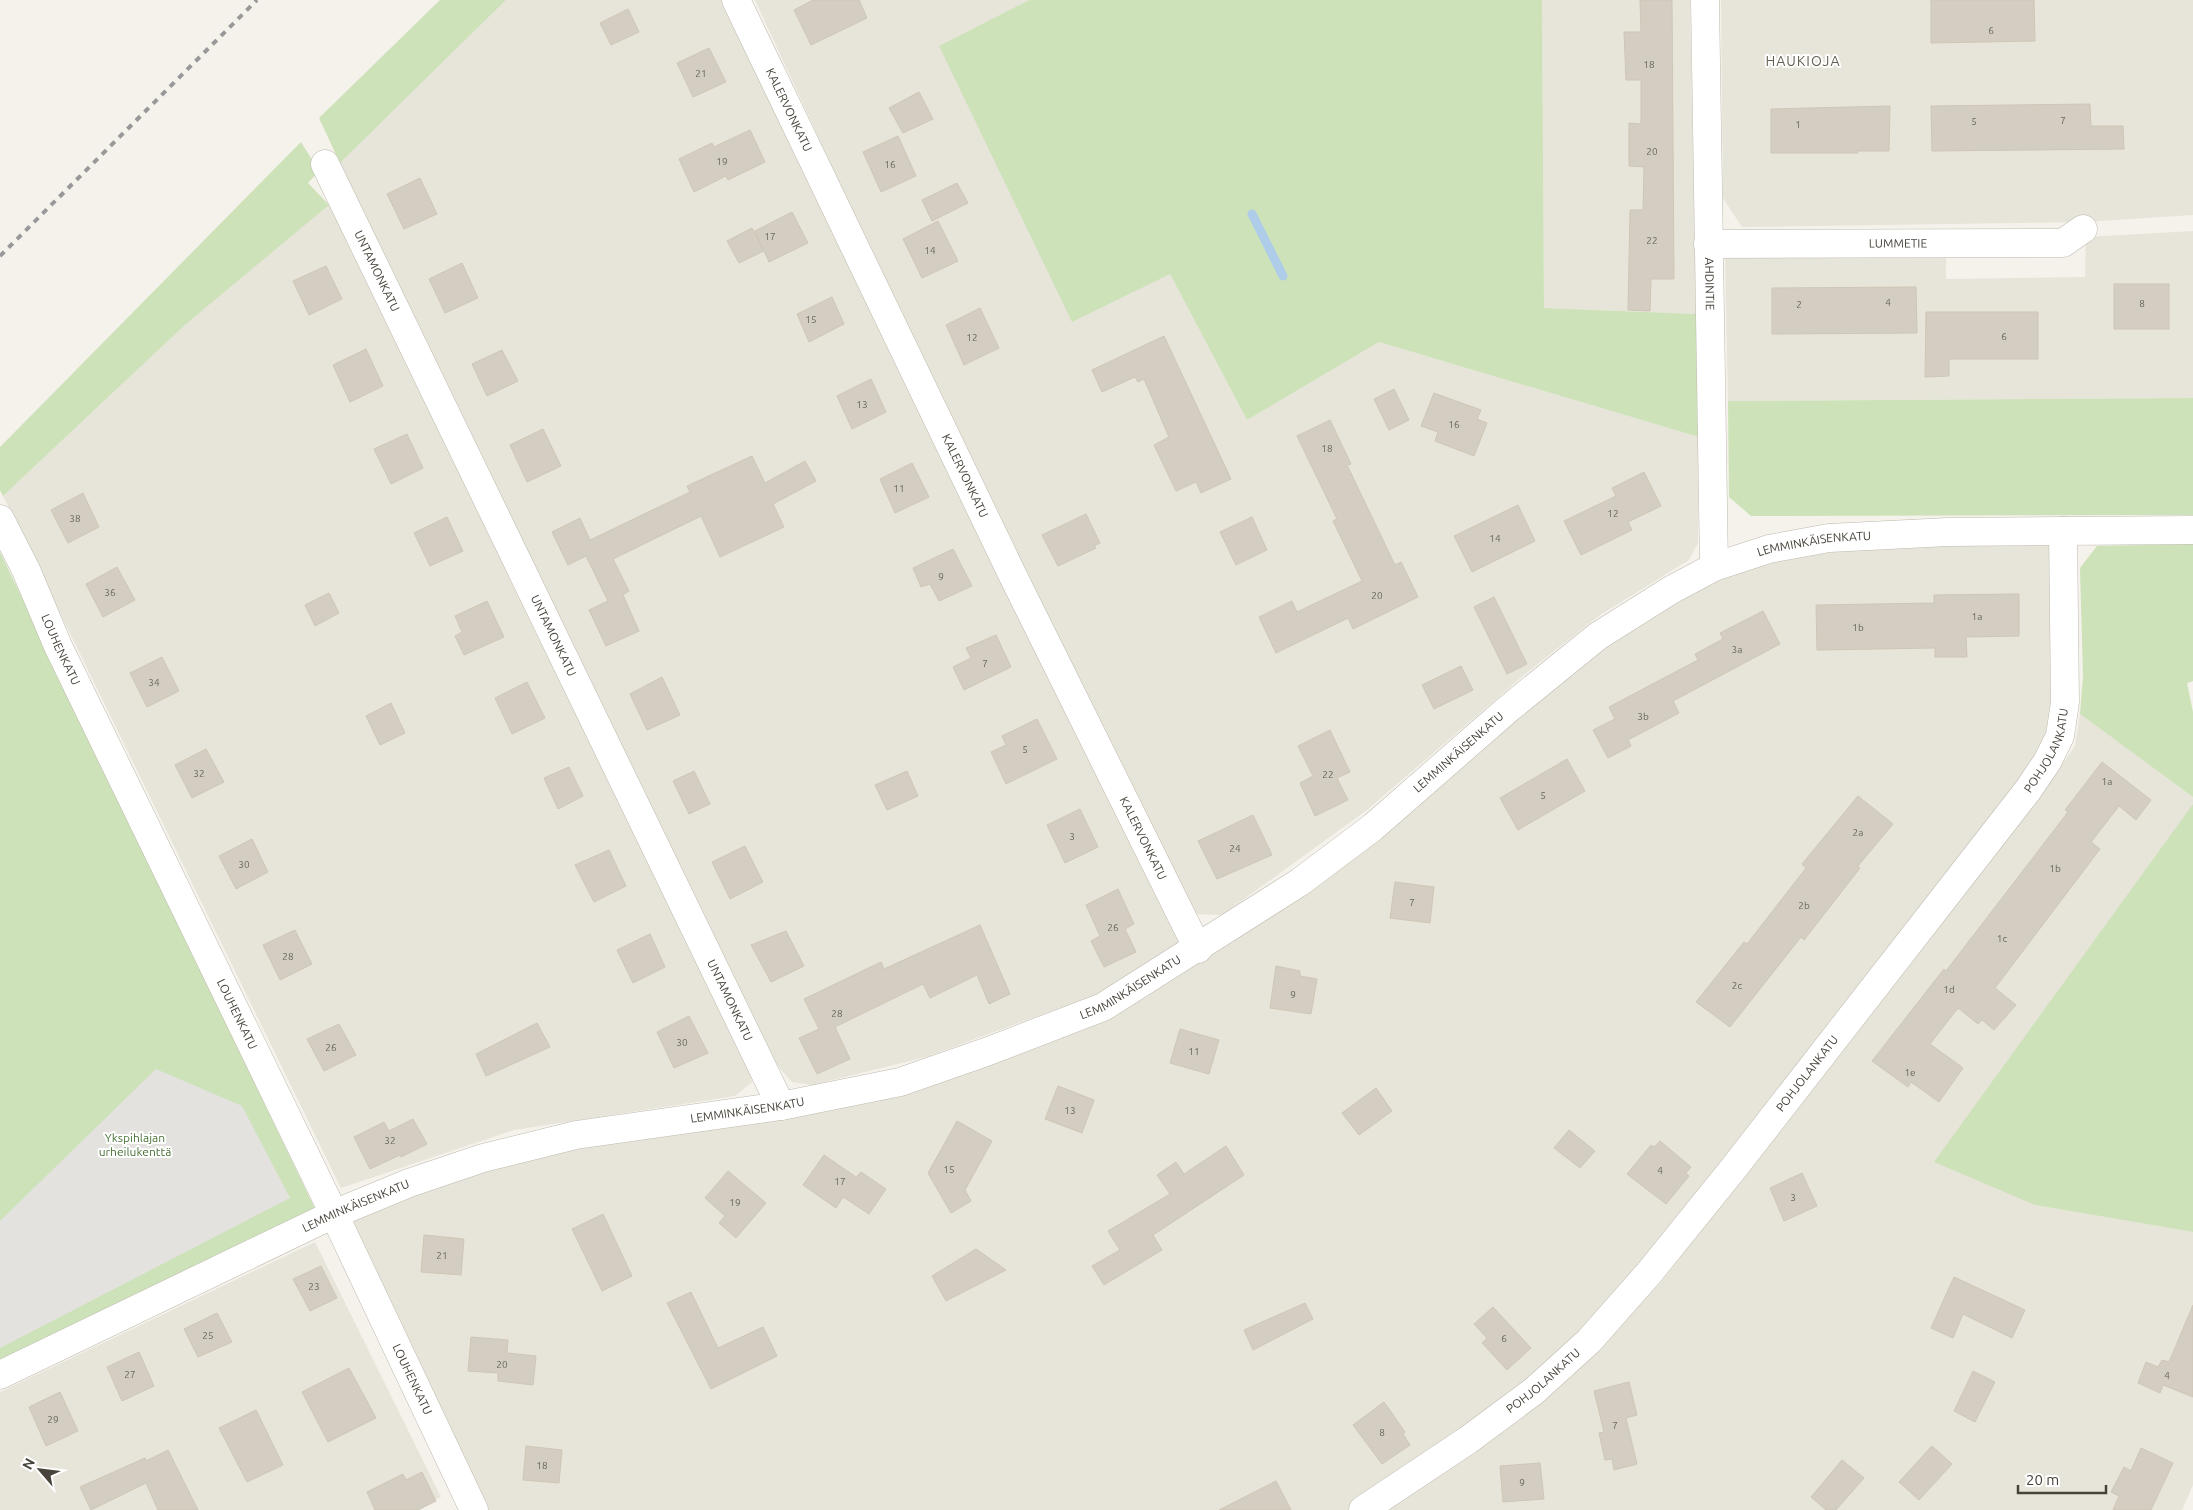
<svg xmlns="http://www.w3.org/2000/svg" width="2193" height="1510" viewBox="0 0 2193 1510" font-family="Ubuntu,sans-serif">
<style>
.residential{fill:#e7e4da}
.green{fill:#cde2b9}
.parking{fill:#e3e2df}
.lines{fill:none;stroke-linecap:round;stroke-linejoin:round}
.stream{stroke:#afcde8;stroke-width:9}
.building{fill:#d4cec2;stroke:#cec6b6}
.minor-casing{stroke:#bebaaf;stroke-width:29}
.minor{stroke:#fff;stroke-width:28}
.rail{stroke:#989898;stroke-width:4;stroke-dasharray:6 6;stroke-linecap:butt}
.labels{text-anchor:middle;stroke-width:4;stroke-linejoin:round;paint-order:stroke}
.number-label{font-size:10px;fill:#6a665c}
.street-label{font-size:12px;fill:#47433a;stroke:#fff}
.park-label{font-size:12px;fill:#477234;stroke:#fff}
.neighbourhood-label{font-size:14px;letter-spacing:1px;fill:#686152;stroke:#fff}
</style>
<rect width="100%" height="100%" fill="#f4f2eb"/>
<!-- residential -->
<g class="residential">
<path d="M506 0H723L1028 638 1180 945 1098 994 926 1057 812 1085 792 1082 775 1063 340 163Z"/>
<path d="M755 0H1029L939 46 1170 274 1247 420 1379 342 1699 437 1698 543 1689 560 1600 615 1524 675 1367 810 1222 915 1194 914 1144 818 853 212Z"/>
<path d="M1542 0H1690L1696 314 1544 308Z"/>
<path d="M1721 0H2193V215L2083 222 1742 227 1723 198Z"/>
<path d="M329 205 392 327 749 1068 752 1082 735 1096 514 1130 341 1188 3 496 186 324Z"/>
<path d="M2193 231V398L1728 401 1725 255 1946 258V279L2085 277 2086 237Z"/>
<path d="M2063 531 2060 736 1589 1341 1363 1510H474L334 1214 409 1183 986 1052 1198 949 1569 659 1769 549Z"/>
<path d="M2080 714 2193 797V804L2035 1205 2193 1232V1485L2182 1510H1383L1539 1404 1594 1352 1661 1282 1911 964 2054 776 2075 746Z"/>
<path d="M315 1242 441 1497 414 1510H0V1392Z"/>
</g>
<!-- green -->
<g class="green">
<path d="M440 0H506L340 163 319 118Z"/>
<path d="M1029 0H1542L1544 308 1696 314 1699 437 1379 342 1247 420 1170 274 1072 322 939 46Z"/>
<path d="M301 142 319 171 308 183 329 205 186 324 3 496 0 490V447Z"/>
<path d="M2193 398V515L1751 516 1729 497 1728 401Z"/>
<path d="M2193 544V681L2187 683 2193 712V797L2080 714 2083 676 2080 568 2097 546Z"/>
<path d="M0 552 315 1209 0 1360Z"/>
<path d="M2193 804V1232L2035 1205 1934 1162Z"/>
</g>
<!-- parking -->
<path class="parking" d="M156 1069 242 1106 290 1198 0 1348V1221Z"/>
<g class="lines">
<!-- stream -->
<path class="stream" d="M1252 214 1283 276"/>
</g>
<!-- building -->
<g class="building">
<path d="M813 0H859L867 18 811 45 794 10Z"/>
<path d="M1640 0H1672L1674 279H1651L1650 311 1628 310 1630 210H1643L1644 167 1629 166V123L1641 124V80H1626L1624 32H1641Z"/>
<path d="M1931 0H2034L2035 41 1931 43Z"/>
<path d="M628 9 639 32 611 45 600 23Z"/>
<path d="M709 48 726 82 693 97 677 63Z"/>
<path d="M919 92 933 119 903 133 889 108Z"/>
<path d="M2090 104 2091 126H2123L2124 149 1932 151 1931 106Z"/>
<path d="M1890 106 1889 151H1857L1858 153H1771V109Z"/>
<path d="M750 130 765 162 728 180 726 176 694 192 679 159 712 143 714 147Z"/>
<path d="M898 136 916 176 881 192 863 152Z"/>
<path d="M420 178 437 214 404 229 387 194Z"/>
<path d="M957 183 968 203 932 221 922 200Z"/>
<path d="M792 212 808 243 769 262 764 251 739 263 727 241 752 228 763 249 755 231Z"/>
<path d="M938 221 958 261 922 278 903 239Z"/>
<path d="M462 263 478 298 445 313 429 279Z"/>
<path d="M326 266 342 299 309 315 293 281Z"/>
<rect x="2114" y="284" width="55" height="45"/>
<path d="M1916 287 1917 333 1772 334V288Z"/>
<path d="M832 297 844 324 809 342 797 314Z"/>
<path d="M980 308 999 348 964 365 946 325Z"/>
<path d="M1926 312H2038V359H1949V376L1925 377Z"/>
<path d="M1164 336 1231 479 1201 493 1196 482 1176 491 1154 445 1169 437 1144 379 1138 382 1135 377 1102 392 1092 370Z"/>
<path d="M366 349 383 386 350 402 333 365Z"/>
<path d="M502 350 518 381 487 396 472 364Z"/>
<path d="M871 379 886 412 852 429 837 396Z"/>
<path d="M1394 389 1409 420 1389 430 1374 399Z"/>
<path d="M1434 393 1481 410 1477 419 1487 423 1474 456 1435 441 1438 432 1421 426Z"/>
<path d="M1330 420 1351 464 1347 465 1395 565 1401 562 1418 597 1353 629 1348 618 1276 653 1259 617 1292 601 1297 612 1362 581 1333 521 1337 519 1297 436Z"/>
<path d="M543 429 561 466 527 482 510 445Z"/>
<path d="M407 434 423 468 391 484 374 449Z"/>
<path d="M752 456 765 483 805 461 816 481 773 504 784 527 720 557 701 516 613 559 629 591 623 595 639 631 606 646 589 610 608 601 586 556 568 565 552 532 580 518 590 540 690 492 687 486Z"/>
<path d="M912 463 929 497 895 513 880 479Z"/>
<path d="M1644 472 1661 506 1628 522 1632 530 1581 555 1564 521 1616 496 1612 488Z"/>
<path d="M83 493 99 527 68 543 51 510Z"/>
<path d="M1518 505 1535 541 1472 572 1454 536Z"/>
<path d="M1086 514 1100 543 1094 546 1096 548 1058 566 1042 535Z"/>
<path d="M447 517 463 551 430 566 414 533Z"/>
<path d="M1252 517 1267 550 1236 565 1220 532Z"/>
<path d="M953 549 972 586 939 601 930 584 921 587 913 568Z"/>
<path d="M117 567 135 600 103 617 86 584Z"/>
<path d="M329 593 339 613 315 626 305 605Z"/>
<path d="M2019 594V636L1966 637 1967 657H1935V648L1817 650 1816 605 1934 603V595Z"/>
<path d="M1494 597 1527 664 1507 674 1474 607Z"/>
<path d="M487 601 504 637 464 655 455 636 462 632 455 616Z"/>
<path d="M1763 611 1780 644 1673 701 1679 713 1628 740 1631 746 1608 758 1593 730 1615 719 1609 707 1698 660 1695 654 1723 639 1720 633Z"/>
<path d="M996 635 1011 667 964 690 953 667 971 658 966 648Z"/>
<path d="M162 657 179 691 147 707 130 673Z"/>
<path d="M1461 666 1473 690 1434 709 1422 685Z"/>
<path d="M662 677 680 715 647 730 630 694Z"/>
<path d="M527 682 545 718 512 734 495 698Z"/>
<path d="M391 703 405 733 380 745 366 716Z"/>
<path d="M1037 719 1057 759 1006 784 991 752 1006 745 1002 736Z"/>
<path d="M1330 730 1350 772 1337 778 1348 800 1315 816 1300 783 1313 776 1298 746Z"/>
<path d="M206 749 224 782 192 798 175 765Z"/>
<path d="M1567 759 1585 791 1518 830 1500 798Z"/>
<path d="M2102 762 2151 800 2136 820 2119 806 2091 842 2100 849 1995 988 2016 1005 1994 1030 1982 1020 1978 1024 1958 1008 1930 1044 1963 1068 1939 1102 1911 1082 1908 1087 1872 1061 1944 969 1946 971 2068 812 2065 810Z"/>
<path d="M569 767 583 796 558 809 544 778Z"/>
<path d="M694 771 710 804 689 814 673 781Z"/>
<path d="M907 771 918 796 887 810 875 785Z"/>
<path d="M1858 796 1893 824 1858 866 1860 868 1804 940 1801 937 1730 1027 1696 1002 1744 942 1747 944 1806 868 1802 864Z"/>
<path d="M1080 809 1098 847 1065 863 1047 825Z"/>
<path d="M1253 815 1272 855 1217 879 1198 841Z"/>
<path d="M252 839 268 872 236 889 219 856Z"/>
<path d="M745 846 763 882 730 899 712 862Z"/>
<path d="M609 850 626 886 594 902 575 865Z"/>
<path d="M1395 882 1434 887 1430 923 1390 918Z"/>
<path d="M1118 889 1134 924 1125 929 1136 952 1104 967 1091 941 1100 936 1086 905Z"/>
<path d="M980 925 1010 994 989 1004 977 975 930 998 923 984 835 1027 850 1059 817 1074 799 1038 819 1029 804 999 881 962 884 969Z"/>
<path d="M295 930 312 964 280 980 263 945Z"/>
<path d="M786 931 804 966 771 982 751 945Z"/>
<path d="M650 934 665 967 633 983 617 950Z"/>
<path d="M1276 966 1300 971V976L1317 979 1311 1014 1270 1008Z"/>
<path d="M689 1016 708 1053 674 1068 657 1032Z"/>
<path d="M537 1023 550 1047 486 1076 476 1054Z"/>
<path d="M339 1024 356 1055 324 1071 307 1039Z"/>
<path d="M1180 1029 1219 1040 1209 1074 1170 1063Z"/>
<path d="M1058 1086 1094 1100 1082 1133 1045 1119Z"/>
<path d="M1376 1088 1392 1111 1359 1135 1342 1113Z"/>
<path d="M413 1119 427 1144 401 1157 400 1155 370 1169 354 1137 384 1122 389 1131Z"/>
<path d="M957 1121 992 1141 965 1190 971 1201 951 1213 928 1173Z"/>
<path d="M1569 1130 1595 1151 1580 1168 1554 1148Z"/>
<path d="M1660 1141 1691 1167 1686 1173 1689 1176 1666 1204 1627 1174 1651 1145 1654 1147Z"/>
<path d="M1226 1146 1244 1175 1153 1235 1162 1250 1104 1285 1092 1266 1120 1250 1108 1231 1170 1194 1157 1175 1176 1162 1184 1174Z"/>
<path d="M824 1155 856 1177 861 1172 886 1189 869 1214 843 1197 836 1208 803 1185Z"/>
<path d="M728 1171 766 1203 736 1238 719 1223 725 1216 705 1198Z"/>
<path d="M1802 1173 1817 1206 1784 1221 1770 1188Z"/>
<path d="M603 1214 632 1276 602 1291 572 1229Z"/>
<path d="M424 1235 464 1239 461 1275 421 1272Z"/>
<path d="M976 1249 1006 1270 946 1301 932 1276Z"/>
<path d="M321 1266 337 1298 310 1311 293 1279Z"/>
<path d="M1954 1277 2025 1310 2012 1338 1963 1314 1953 1338 1931 1328Z"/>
<path d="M691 1292 718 1348 763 1327 777 1356 711 1389 667 1303Z"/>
<path d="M1305 1303 1313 1319 1253 1350 1244 1330Z"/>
<path d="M2193 1305V1397L2163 1385 2160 1393 2138 1383 2146 1362 2158 1367 2162 1360 2169 1362Z"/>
<path d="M1493 1307 1531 1348 1507 1370 1482 1343 1487 1338 1474 1324Z"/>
<path d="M217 1313 232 1342 198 1357 184 1329Z"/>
<path d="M471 1337 508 1340 507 1353 536 1356 533 1385 498 1381V1373L468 1371Z"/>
<path d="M139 1352 154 1386 122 1401 107 1367Z"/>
<path d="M349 1368 376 1418 328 1442 302 1392Z"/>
<path d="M1973 1371 1995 1382 1975 1422 1954 1411Z"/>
<path d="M1629 1382 1637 1415 1626 1418 1637 1464 1614 1470 1612 1459 1605 1460 1599 1433 1604 1432 1594 1391Z"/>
<path d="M60 1392 78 1431 46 1446 29 1407Z"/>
<path d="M1384 1402 1405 1432 1403 1434 1410 1445 1382 1464 1353 1425Z"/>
<path d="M256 1410 283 1465 247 1482 219 1428Z"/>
<path d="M526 1446 562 1450 559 1483 523 1480Z"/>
<path d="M1932 1446 1952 1464 1919 1500 1899 1482Z"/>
<path d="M2141 1448 2173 1463 2151 1510H2113L2119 1496 2111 1492 2124 1467 2131 1471Z"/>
<path d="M168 1450 198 1510H158L146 1483 91 1510 80 1487 145 1458 146 1461Z"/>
<path d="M1842 1460 1864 1478 1836 1510H1826L1811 1497Z"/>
<path d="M1540 1463 1544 1499 1503 1502 1500 1466Z"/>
<path d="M422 1472 436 1501 418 1510H375L367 1492 403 1474 406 1480Z"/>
<path d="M1276 1481 1291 1510H1219Z"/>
</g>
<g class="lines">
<defs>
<g id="minor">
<path id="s1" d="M736 0 1013 576 1198 949"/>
<path id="s2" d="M1705 0 1714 567"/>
<path id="s3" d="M325 164 781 1106"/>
<path id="s4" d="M1708 244 2063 243 2083 229"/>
<path id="s5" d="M0 519 26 570 58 646 334 1214 474 1510"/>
<path id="s6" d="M0 1375 334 1214 409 1183 483 1158 576 1135 781 1106 900 1082 986 1052 1103 1007 1300 882 1373 827 1508 709 1598 636 1671 590 1714 567 1769 549 1829 538 1948 532 2193 530"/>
<path id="s7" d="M1363 1510 1468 1440 1534 1391 1589 1341 1649 1273 1733 1169 2028 790 2047 762 2060 736 2065 702 2063 531"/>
</g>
</defs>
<!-- minor casing -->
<use href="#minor" class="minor-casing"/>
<!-- minor -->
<use href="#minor" class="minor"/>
<!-- rail -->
<path class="rail" d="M0 256 257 0"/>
</g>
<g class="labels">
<!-- number labels -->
<g class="number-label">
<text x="1991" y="34">6</text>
<text x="1649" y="68">18</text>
<text x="701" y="77">21</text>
<text x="2063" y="124">7</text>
<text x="1974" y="125">5</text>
<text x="1798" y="128">1</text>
<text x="1652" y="155">20</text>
<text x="722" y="165">19</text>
<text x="890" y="168">16</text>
<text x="770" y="240">17</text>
<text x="1652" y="244">22</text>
<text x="930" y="254">14</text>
<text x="1888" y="306">4</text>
<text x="2142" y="307">8</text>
<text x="1799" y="308">2</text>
<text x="811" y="323">15</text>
<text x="2004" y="340">6</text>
<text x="972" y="341">12</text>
<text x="862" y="408">13</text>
<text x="1454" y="428">16</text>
<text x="1327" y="452">18</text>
<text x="899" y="492">11</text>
<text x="1613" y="517">12</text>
<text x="75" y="522">38</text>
<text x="1495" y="542">14</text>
<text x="941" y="580">9</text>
<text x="110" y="596">36</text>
<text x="1377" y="599">20</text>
<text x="1977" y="620">1a</text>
<text x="1858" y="631">1b</text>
<text x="1737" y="653">3a</text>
<text x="985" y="667">7</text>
<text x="154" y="686">34</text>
<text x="1643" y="720">3b</text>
<text x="1025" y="753">5</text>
<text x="199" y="777">32</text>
<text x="1328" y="778">22</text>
<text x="2107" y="785">1a</text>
<text x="1543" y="799">5</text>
<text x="1858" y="836">2a</text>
<text x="1072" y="840">3</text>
<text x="1235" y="852">24</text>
<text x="244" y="868">30</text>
<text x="2055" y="872">1b</text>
<text x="1412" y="906">7</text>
<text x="1804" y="909">2b</text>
<text x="1113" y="931">26</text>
<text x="2002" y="942">1c</text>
<text x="288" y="960">28</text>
<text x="1737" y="989">2c</text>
<text x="1949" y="993">1d</text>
<text x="1293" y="998">9</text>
<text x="837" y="1017">28</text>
<text x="682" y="1046">30</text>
<text x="331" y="1051">26</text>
<text x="1194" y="1055">11</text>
<text x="1910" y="1076">1e</text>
<text x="1070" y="1114">13</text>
<text x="390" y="1144">32</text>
<text x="949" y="1173">15</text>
<text x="1660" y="1174">4</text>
<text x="840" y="1185">17</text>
<text x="1793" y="1201">3</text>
<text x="735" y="1206">19</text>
<text x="442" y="1259">21</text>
<text x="314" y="1290">23</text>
<text x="208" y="1339">25</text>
<text x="1504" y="1342">6</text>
<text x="502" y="1368">20</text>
<text x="130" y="1378">27</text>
<text x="2167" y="1379">4</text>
<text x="53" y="1423">29</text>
<text x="1615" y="1429">7</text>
<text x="1382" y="1436">8</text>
<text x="542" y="1469">18</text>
<text x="1522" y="1486">9</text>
</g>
<!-- street labels -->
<g class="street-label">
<text dy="4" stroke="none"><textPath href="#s1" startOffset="122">KALERVONKATU</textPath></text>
<text dy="4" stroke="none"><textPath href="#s4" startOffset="190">LUMMETIE</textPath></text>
<text dy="4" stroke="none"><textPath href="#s3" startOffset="119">UNTAMONKATU</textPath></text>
<text dy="4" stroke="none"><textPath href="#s2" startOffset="284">AHDINTIE</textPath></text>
<text dy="4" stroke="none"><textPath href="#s1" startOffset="528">KALERVONKATU</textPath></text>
<text dy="4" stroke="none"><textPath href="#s6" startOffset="2029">LEMMINKÄISENKATU</textPath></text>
<text dy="4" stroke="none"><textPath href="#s3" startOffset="524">UNTAMONKATU</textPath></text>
<text dy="4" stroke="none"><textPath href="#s5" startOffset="144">LOUHENKATU</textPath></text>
<text dy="4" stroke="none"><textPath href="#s7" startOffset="1032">POHJOLANKATU</textPath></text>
<text dy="4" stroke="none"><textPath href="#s6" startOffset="1609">LEMMINKÄISENKATU</textPath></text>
<text dy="4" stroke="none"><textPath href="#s1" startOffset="932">KALERVONKATU</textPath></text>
<text dy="4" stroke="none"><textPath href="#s6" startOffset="1204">LEMMINKÄISENKATU</textPath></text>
<text dy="4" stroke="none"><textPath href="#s3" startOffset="929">UNTAMONKATU</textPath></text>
<text dy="4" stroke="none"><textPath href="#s5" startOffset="549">LOUHENKATU</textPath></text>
<text dy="4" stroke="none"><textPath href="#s7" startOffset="628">POHJOLANKATU</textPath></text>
<text dy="4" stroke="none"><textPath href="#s6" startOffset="799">LEMMINKÄISENKATU</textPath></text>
<text dy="4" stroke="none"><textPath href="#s6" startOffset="394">LEMMINKÄISENKATU</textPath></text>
<text dy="4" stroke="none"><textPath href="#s5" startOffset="954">LOUHENKATU</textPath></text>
<text dy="4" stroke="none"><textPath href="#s7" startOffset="222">POHJOLANKATU</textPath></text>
</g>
<!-- park labels -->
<g class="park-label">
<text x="135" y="1142">Ykspihlajan<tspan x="135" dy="14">urheilukenttä</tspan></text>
</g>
<!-- neighbourhood labels -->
<g class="neighbourhood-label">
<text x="1803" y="66">HAUKIOJA</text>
</g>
</g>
<!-- north arrow -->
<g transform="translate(40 1470) rotate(298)" stroke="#ffffff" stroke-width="4" paint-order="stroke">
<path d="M0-4L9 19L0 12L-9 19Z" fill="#47433a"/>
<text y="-8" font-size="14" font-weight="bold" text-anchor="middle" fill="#47433a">N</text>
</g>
<!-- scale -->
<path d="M2018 1485v8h88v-8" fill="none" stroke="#47433a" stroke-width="2.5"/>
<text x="2026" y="1485" font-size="15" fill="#47433a" stroke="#ffffff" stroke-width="4" paint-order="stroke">20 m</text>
</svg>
